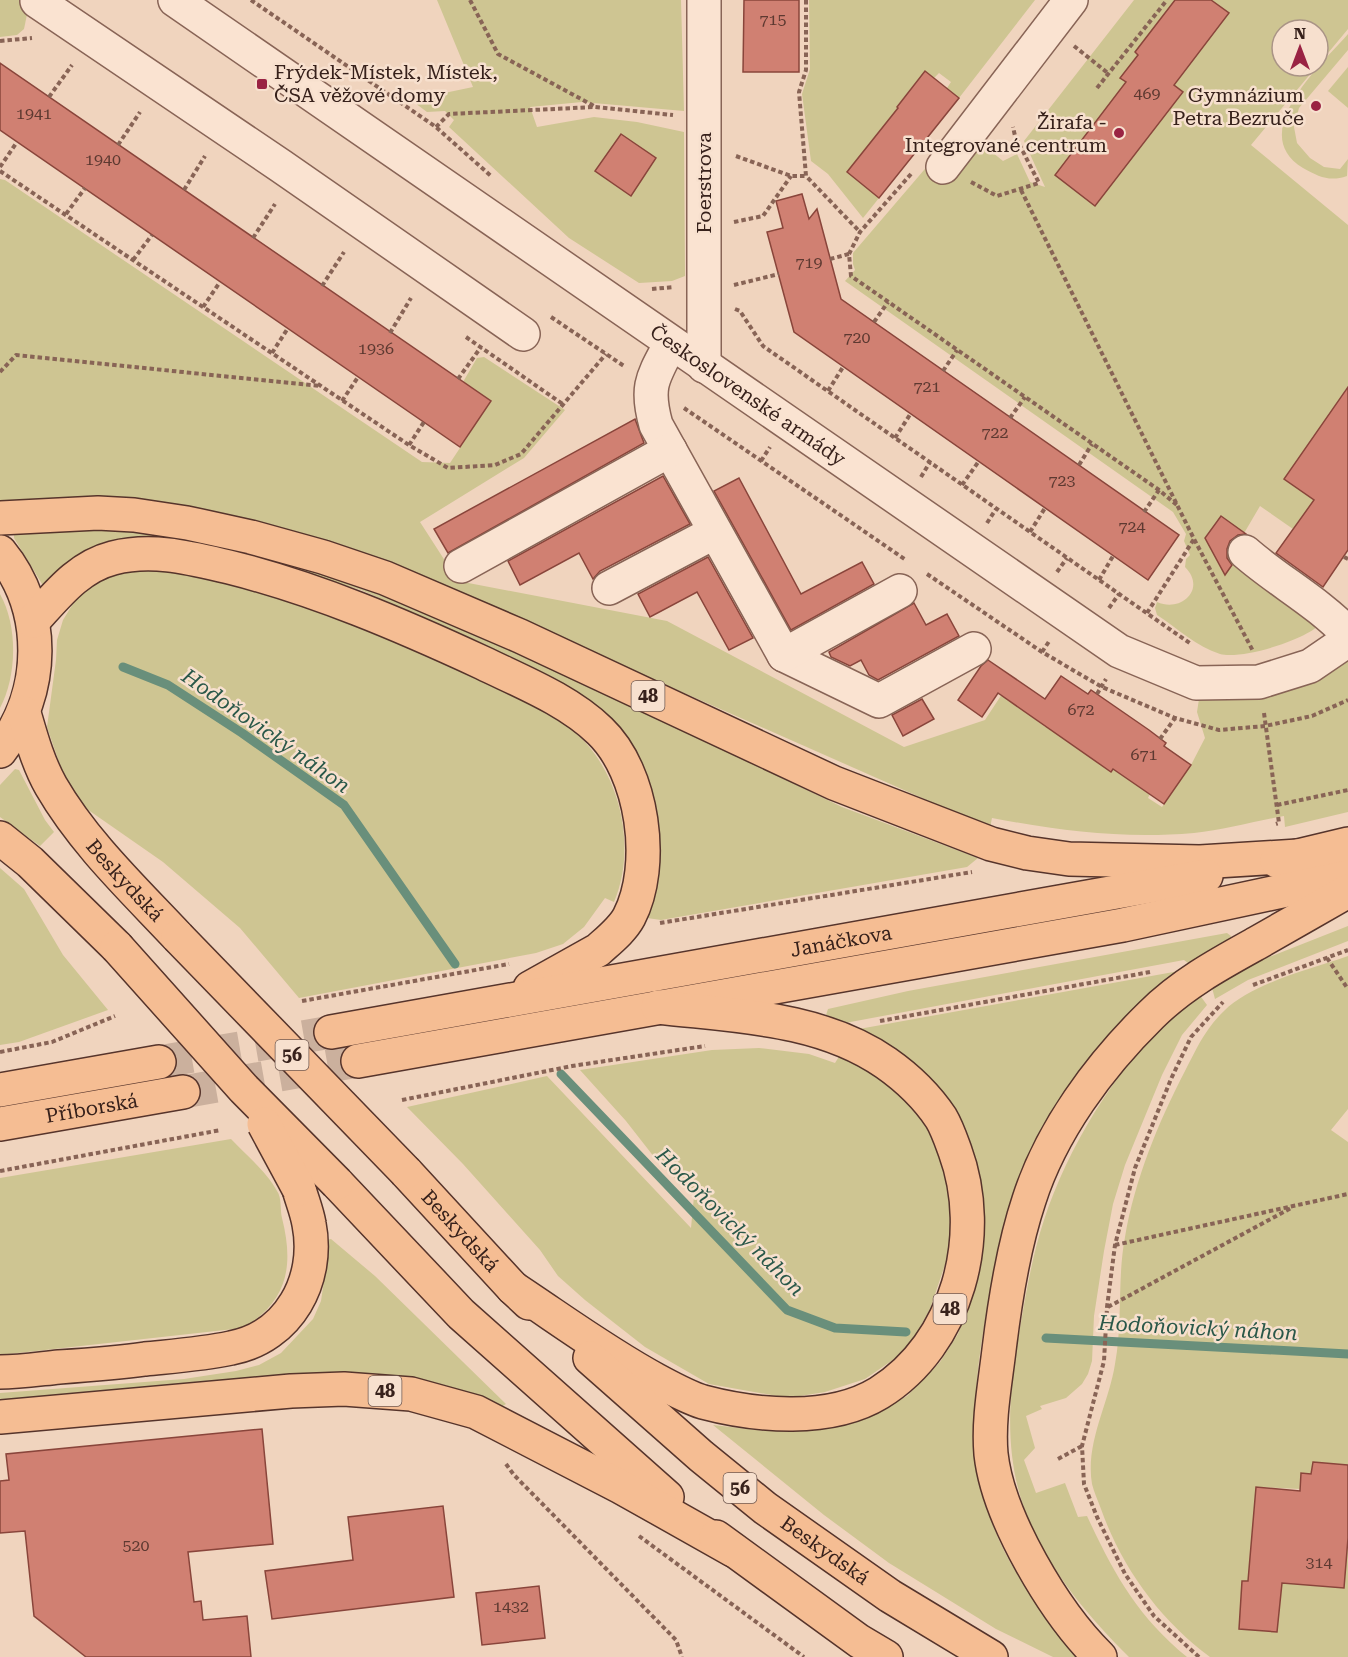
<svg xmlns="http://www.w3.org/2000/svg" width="1348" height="1657" viewBox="0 0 1348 1657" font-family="'Roboto Serif',serif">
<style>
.green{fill:#cec592}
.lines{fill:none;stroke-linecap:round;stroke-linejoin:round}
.stream{stroke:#698f7b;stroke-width:9}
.building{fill:#d08072;stroke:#89453b;stroke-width:1.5}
.major-tunnel{stroke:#cbb09d;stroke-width:33;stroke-dasharray:33 16;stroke-linecap:butt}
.minor-casing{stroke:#886456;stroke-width:36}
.major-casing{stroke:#56342b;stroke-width:36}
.path{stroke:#886456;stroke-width:4;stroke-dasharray:4.5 3;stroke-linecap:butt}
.minor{stroke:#fae3d1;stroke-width:33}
.major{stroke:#f5bd93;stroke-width:33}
.major-bridge-casing{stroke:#56342b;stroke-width:36;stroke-linecap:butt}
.major-bridge{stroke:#f5bd93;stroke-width:33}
.poi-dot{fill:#9a2343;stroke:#f7e0ce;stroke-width:2}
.labels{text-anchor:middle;stroke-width:5;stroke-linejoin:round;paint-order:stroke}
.number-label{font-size:16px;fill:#5d3931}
.shield{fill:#f7e0ce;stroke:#715a51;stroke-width:1.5}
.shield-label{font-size:18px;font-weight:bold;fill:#37211b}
.poi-label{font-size:20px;fill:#37211b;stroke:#f7e0ce;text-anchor:end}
.street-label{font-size:20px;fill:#37211b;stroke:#f7e0ce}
.water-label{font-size:21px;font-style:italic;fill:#2a5849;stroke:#f7e0ce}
</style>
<rect width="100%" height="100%" fill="#f0d4be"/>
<!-- green -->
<g class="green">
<path d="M0 0H30L24 29 17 35 0 37Z"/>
<path d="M437 0H681L684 111 582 102 530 107 537 127 594 117 637 122 684 132 685 276 672 281 639 283 569 238 449 127 454 120 445 111 427 112 411 100 473 87Z"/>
<path d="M809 0H1035L959 98 947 88 951 82 939 73 934 78 925 71 897 106 931 134 917 147 909 161 898 152 881 129 847 172 879 198 863 218 828 174 811 161 802 94 810 69Z"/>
<path d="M1134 0H1348V29L1318 65V30H1282V66H1317L1251 145 1348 225V389H1346L1334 408 1348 448 1306 519 1302 516 1293 529 1260 506 1243 535 1228 525 1215 545 1230 556V558L1319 619 1320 624C1306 640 1241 660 1220 654 1197 647 1177 628 1157 615L1155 608 1157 602C1181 613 1207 589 1185 567L1186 559 1190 555 1184 541 1186 534 1173 512 845 281 855 270 853 264V253L930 163 977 140 1003 161 1017 154 1030 182 1045 187 1024 141Z"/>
<path d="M1348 34V50L1299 108 1294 127 1297 143 1310 158 1324 167 1340 169 1348 159 1347 176C1330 182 1319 177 1303 168 1245 133 1322 64 1348 34Z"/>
<path d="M1348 67V108L1328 91Z"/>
<path d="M0 179 5 180 422 462 450 463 491 401 463 382 477 358 484 357 565 410 524 458 420 522 458 581 667 621 904 747 985 720 1004 691 1032 717 1045 727 1048 724 1083 752 1111 772 1113 769 1150 794 1148 798 1162 807 1191 765 1205 738 1197 712 1199 699 1268 697 1311 681 1348 660V812L1285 827 1284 816C1255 821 1224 830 1194 833 1123 839 1062 831 992 818L990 828 451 590 297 534 132 498 49 503 0 501Z"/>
<path d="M113 527 136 528 267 559 336 578 409 605 486 635 842 807 978 858 967 867 661 920 647 918 655 887 660 851 654 807 527 666 480 642 361 590 307 574 131 539 100 544 67 563 46 585 42 584 14 538V534Z"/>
<path d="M155 569C259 585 357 625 453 667 491 684 546 706 577 734 621 774 637 848 614 902L605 898 584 927 563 944 536 953 299 998 240 928 163 862 84 807 63 774 47 727 56 660 57 640 63 620 79 594 96 579 121 571Z"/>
<path d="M0 594C18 626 17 676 0 708Z"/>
<path d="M15 769 19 770 45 820 54 832 40 846 0 817V785Z"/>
<path d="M0 868 24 889 63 955 108 1010 19 1042 0 1045Z"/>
<path d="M1348 926V941L1248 980 1215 999 1211 984 1236 970Z"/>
<path d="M1227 933 1231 936 1230 939 1188 963 1184 960 845 1023 826 1015 828 1009 908 991Z"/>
<path d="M1348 956V1109L1331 1130 1348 1142V1465L1313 1462 1311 1474H1301L1300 1489 1257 1487 1251 1543 1344 1587 1348 1538V1657H1210C1160 1620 1122 1568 1101 1509 1098 1501 1094 1492 1092 1484 1085 1443 1109 1403 1115 1364 1123 1322 1117 1279 1125 1237 1135 1179 1158 1123 1185 1071 1197 1048 1205 1029 1224 1011 1252 983 1311 969 1348 956Z"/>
<path d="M1179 971C1120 1022 1065 1082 1030 1152 1012 1189 1003 1231 995 1270 978 1351 963 1436 990 1517 1008 1571 1044 1614 1080 1657H1053L996 1629 889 1563 824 1515 713 1425 766 1431H799L836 1425 872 1415 907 1396 940 1362 958 1334 970 1301 982 1255 984 1198 972 1149 954 1113 859 1029Z"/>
<path d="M1199 994 1207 1005 1182 1035 1162 1075 1125 1165 1113 1204 1104 1251 1094 1316 1092 1361 1088 1374 1082 1384 1066 1398 1040 1406 1042 1409 1026 1416 1035 1448 1024 1460 1036 1493 1065 1483 1078 1517 1087 1516C1114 1574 1137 1616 1187 1657H1129C1082 1610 1035 1554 1018 1488 1004 1433 1011 1377 1021 1322 1027 1288 1033 1253 1044 1220 1071 1138 1129 1046 1199 994Z"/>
<path d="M759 1048 809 1054 835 1063 840 1055 874 1074 903 1099 929 1130 944 1166 953 1204 951 1247 930 1309 912 1342 900 1355 865 1379 825 1392 800 1396H777L709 1384 645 1347 585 1300 558 1276 540 1250 463 1164 407 1107 547 1076 691 1228 694 1196 658 1162 626 1121 580 1070 712 1050Z"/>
<path d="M231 1139C246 1155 267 1172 277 1191 282 1198 280 1210 282 1218 294 1266 288 1301 243 1328L0 1355V1178Z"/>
<path d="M331 1239 375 1276 506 1404 501 1407 445 1385 371 1378 277 1377 0 1400V1393L184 1379 236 1371 259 1365 281 1353 313 1319 321 1301 326 1267 324 1244 326 1240Z"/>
</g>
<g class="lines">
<!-- stream -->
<g class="stream">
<path d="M123 667 168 685 242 733 344 805 455 964"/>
<path d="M561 1074 787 1310 835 1328 906 1332"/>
<path d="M1046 1338 1348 1354"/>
</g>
</g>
<!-- building -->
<g class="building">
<path d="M744 0H799V72H743Z"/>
<path d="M1175 0H1211L1229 13 1174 85 1183 92 1095 206 1055 175 1126 82 1120 78 1138 55 1135 52Z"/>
<path d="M0 63 491 401 460 447 0 130Z"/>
<path d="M925 71 959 98 879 198 847 172 898 108 897 107Z"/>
<path d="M621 134 656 158 631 196 595 171Z"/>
<path d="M802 194 809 219 817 209 841 299 1179 535 1148 580 794 332 767 232 783 228 776 201Z"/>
<path d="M1348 387V550L1323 587 1276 553 1314 500 1284 479Z"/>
<path d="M635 419 644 443 448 553 434 529Z"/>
<path d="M663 476 690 524 600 571 593 579 579 553 520 585 508 561Z"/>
<path d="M739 478 801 594 862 562 874 584 791 630 714 491Z"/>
<path d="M1221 516 1246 534 1238 535 1230 541 1227 549V558L1232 565 1225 575 1205 538Z"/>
<path d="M708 557 753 638 729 650 697 592 650 617 638 594Z"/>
<path d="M914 603 926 625 947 614 959 636 878 680 869 675 861 660 850 666 831 657 829 652Z"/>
<path d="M988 660 1045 699 1061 676 1088 694 1091 690 1149 730 1166 743 1164 746 1191 765 1164 804 1113 769 1111 772 998 693 982 717 958 700 981 666Z"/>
<path d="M922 699 934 719 903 736 892 715Z"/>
<path d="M262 1429 273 1544 188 1552 194 1602 201 1601 203 1620 247 1616 251 1657H86L34 1616 25 1531 0 1533V1481L9 1480 6 1454Z"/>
<path d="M1313 1462 1348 1465V1538L1344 1588 1282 1583 1277 1632 1239 1629 1242 1581H1248L1256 1487 1300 1491 1301 1473 1311 1474Z"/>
<path d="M443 1506 454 1597 272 1619 265 1571 353 1560 348 1517Z"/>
<path d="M539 1586 545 1638 482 1645 476 1593Z"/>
</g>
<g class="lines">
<!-- major-tunnel -->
<g class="major-tunnel">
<path d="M159 1062 331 1032"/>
<path d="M183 1092 358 1061"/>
</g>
<defs>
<g id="minor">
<path id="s1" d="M175 0 1119 651 1196 683 1259 682 1310 666 1348 640"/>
<path d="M704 0V366"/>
<path d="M37 1 281 166 523 334"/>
<path d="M943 167 1071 0"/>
<path d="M671 343C653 377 645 386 656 425L784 655 879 701 974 649"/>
<path d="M1245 552C1278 581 1318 602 1348 634"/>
<path d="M461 566 670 450"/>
<path d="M609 588 715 532"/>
<path d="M784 655 900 591"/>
</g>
<g id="major">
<path d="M0 518 98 513 134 515 187 523 251 537 323 557 385 578 520 636 834 783 991 844 1027 853 1069 859 1200 862 1298 856"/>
<path d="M0 552C47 609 46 693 0 751"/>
<path d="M33 621C57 595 78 567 113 558 153 548 190 558 229 567 317 589 401 625 483 663 522 682 568 700 600 731 643 772 656 865 629 917 622 930 609 940 598 950L530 988"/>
<path id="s2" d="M24 713C31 737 38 763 51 786 84 843 134 890 178 937"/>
<path d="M0 838 30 862 117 947"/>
<path d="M1277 861 1348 844"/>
<path id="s3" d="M331 1032 1206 876"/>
<path d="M358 1061 1123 925 1348 877"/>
<path d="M0 1090 159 1062"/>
<path id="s4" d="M0 1124 183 1092"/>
<path id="s5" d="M406 1172 513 1288 529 1303"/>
<path d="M337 1183 461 1314 667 1497"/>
<path d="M513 1288C560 1319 606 1353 656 1380 671 1388 687 1397 703 1402 756 1416 830 1423 879 1393 958 1344 986 1235 955 1151 951 1140 947 1128 941 1118 927 1097 906 1077 886 1063 820 1017 735 1016 658 1007"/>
<path id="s6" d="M590 1358 701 1456 765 1508 890 1596 991 1657"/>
<path d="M0 1372C20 1372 39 1369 59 1367 88 1365 117 1363 145 1359 174 1356 203 1354 231 1348 289 1337 320 1280 309 1224 307 1212 302 1200 299 1189"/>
<path d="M0 1417 291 1391 344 1389 411 1394 476 1412 621 1487 733 1550"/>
<path d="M716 1537 859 1641 886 1657"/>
<path d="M1100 1657C1055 1613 998 1518 991 1454 988 1420 995 1384 999 1350 1005 1300 1013 1248 1029 1200 1051 1131 1099 1066 1151 1015 1182 984 1219 964 1257 943 1287 926 1318 908 1348 891"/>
</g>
</defs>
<!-- minor casing -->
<use href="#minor" class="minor-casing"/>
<!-- major casing -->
<use href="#major" class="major-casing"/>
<!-- path -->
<g class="path">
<path d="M251 0 436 127 492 177"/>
<path d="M470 0 498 54 594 106"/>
<path d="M806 0V70L799 92 806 176 860 232"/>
<path d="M0 41 32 38"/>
<path d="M1074 46 1109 74"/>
<path d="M1097 88 1167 0"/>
<path d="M49 97 72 65"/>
<path d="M436 127 449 114 595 107 673 115"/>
<path d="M118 145 140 112"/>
<path d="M736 156 791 176H806"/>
<path d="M0 167 17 142"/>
<path d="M0 171 409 445 448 468 495 465 521 454 606 354"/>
<path d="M911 174 860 232 849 254 851 276 1159 490 1178 506"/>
<path d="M971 182 997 196 1039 183 1015 136 1013 127"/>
<path d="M184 190 205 156"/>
<path d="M1021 190 1194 539 1253 651"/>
<path d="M66 214 85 188"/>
<path d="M734 222 763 216 791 176"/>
<path d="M253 238 275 204"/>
<path d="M830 259 849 254"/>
<path d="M133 260 152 235"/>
<path d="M734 285 779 274"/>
<path d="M322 286 344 252"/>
<path d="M652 289 674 287"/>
<path d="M203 307 220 282"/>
<path d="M735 309 740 311 763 346 1191 644"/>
<path d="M551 317 624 366"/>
<path d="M874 322 888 302"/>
<path d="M390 333 411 298"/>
<path d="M466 337 564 405"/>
<path d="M272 353 288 328"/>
<path d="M943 371 957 350"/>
<path d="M0 372 16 355 320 386"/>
<path d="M458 379 481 347"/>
<path d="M828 391 843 367"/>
<path d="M342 401 358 377"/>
<path d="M684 408 906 560"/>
<path d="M1010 418 1025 397"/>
<path d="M895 438 911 413"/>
<path d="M409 445 424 422"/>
<path d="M761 461 770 447"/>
<path d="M1079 465 1092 444"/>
<path d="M921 477 930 462"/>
<path d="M962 485 979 461"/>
<path d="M1144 512 1159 490"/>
<path d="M987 523 996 509"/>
<path d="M1030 532 1045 508"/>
<path d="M1344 557 1348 559"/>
<path d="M1057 572 1067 558"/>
<path d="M927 574 1042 652 1102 687 1175 718 1219 730 1265 726 1312 716 1348 700"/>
<path d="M1099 580 1113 556"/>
<path d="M1109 608 1119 594"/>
<path d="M1147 613 1194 539"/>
<path d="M1042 652 1050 640"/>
<path d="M1097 694 1106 679"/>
<path d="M1264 713 1279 823 1276 824"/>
<path d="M1160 739 1175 718"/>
<path d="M1277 805 1348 790"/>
<path d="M660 923 972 872"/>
<path d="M1327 958 1348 989"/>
<path d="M1253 985 1348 950"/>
<path d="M302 1001 509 964"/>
<path d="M880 1021 1150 972"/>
<path d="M0 1052 52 1042 115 1016"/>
<path d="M402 1100 572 1066 705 1046"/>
<path d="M0 1171 221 1130"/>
<path d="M1115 1245 1348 1194"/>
<path d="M1108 1307 1291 1208"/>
<path d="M1058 1459 1082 1446"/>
<path d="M506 1464 514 1475 676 1640 682 1657"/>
<path d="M639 1536 804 1657"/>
<path d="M1199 1657 1154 1616 1125 1574 1097 1517 1084 1484 1082 1446 1104 1361 1107 1307 1115 1245 1135 1168 1171 1079 1191 1037 1223 1002"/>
</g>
<!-- minor -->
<use href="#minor" class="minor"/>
<!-- major -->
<use href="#major" class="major"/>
<defs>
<g id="major-bridge">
<path d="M178 937 406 1172"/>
<path d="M117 947 244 1089 337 1183"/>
<path d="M264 1124 299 1189"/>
</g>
</defs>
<!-- major-bridge casing -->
<use href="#major-bridge" class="major-bridge-casing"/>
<!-- major-bridge -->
<use href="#major-bridge" class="major-bridge"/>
</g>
<!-- markers -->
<g class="poi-dot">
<rect x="256" y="78" width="12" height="12" rx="3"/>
<circle cx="1316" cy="106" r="6"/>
<circle cx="1119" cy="133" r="6"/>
</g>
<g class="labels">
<!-- number labels -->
<g class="number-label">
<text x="773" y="25">715</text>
<text x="1147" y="99">469</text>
<text x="34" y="119">1941</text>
<text x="103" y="165">1940</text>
<text x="809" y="268">719</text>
<text x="857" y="343">720</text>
<text x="376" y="354">1936</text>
<text x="927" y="392">721</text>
<text x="995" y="438">722</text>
<text x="1062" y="486">723</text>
<text x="1132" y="532">724</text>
<text x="1081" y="715">672</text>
<text x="1144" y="760">671</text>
<text x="136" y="1551">520</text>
<text x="1319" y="1568">314</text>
<text x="511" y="1612">1432</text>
</g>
<!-- shield labels -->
<g class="shield">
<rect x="631.5" y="681" width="33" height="30" rx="4.5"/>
<rect x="275.5" y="1040" width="33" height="30" rx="4.5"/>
<rect x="933.5" y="1294" width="33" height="30" rx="4.5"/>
<rect x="368.5" y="1376" width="33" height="30" rx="4.5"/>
<rect x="723.5" y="1473" width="33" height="30" rx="4.5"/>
</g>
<g class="shield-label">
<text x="648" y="702">48</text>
<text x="292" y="1061">56</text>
<text x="950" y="1315">48</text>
<text x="385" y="1397">48</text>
<text x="740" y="1494">56</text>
</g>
<!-- poi labels -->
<g class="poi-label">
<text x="274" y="79" text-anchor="start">Frýdek-Místek, Místek,<tspan x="274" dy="23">ČSA věžové domy</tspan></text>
<text x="1304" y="102">Gymnázium<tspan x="1304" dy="23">Petra Bezruče</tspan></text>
<text x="1107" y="129">Žirafa -<tspan x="1107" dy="23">Integrované centrum</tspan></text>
</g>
<!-- street labels -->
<g class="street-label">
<text transform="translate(704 183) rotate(-90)" y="7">Foerstrova</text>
<text dy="7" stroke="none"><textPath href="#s1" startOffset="696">Československé armády</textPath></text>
<text dy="7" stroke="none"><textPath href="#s2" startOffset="198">Beskydská</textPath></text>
<text dy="7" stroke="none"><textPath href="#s3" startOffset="518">Janáčkova</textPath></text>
<text dy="7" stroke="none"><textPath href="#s4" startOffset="93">Příborská</textPath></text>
<text dy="7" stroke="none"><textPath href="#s5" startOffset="80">Beskydská</textPath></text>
<text dy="7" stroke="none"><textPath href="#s6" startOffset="304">Beskydská</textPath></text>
</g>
<!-- water labels -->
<g class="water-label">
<text transform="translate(266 731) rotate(35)" y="7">Hodoňovický náhon</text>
<text transform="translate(730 1222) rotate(45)" y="7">Hodoňovický náhon</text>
<text transform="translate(1198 1328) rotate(3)" y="7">Hodoňovický náhon</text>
</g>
</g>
<!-- north arrow -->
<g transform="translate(1300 48)"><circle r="28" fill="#f7e0ce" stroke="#aa9486" stroke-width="1.5"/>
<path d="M0-4.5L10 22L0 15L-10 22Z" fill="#9a2343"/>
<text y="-9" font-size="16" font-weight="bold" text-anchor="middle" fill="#37211b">N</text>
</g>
</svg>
